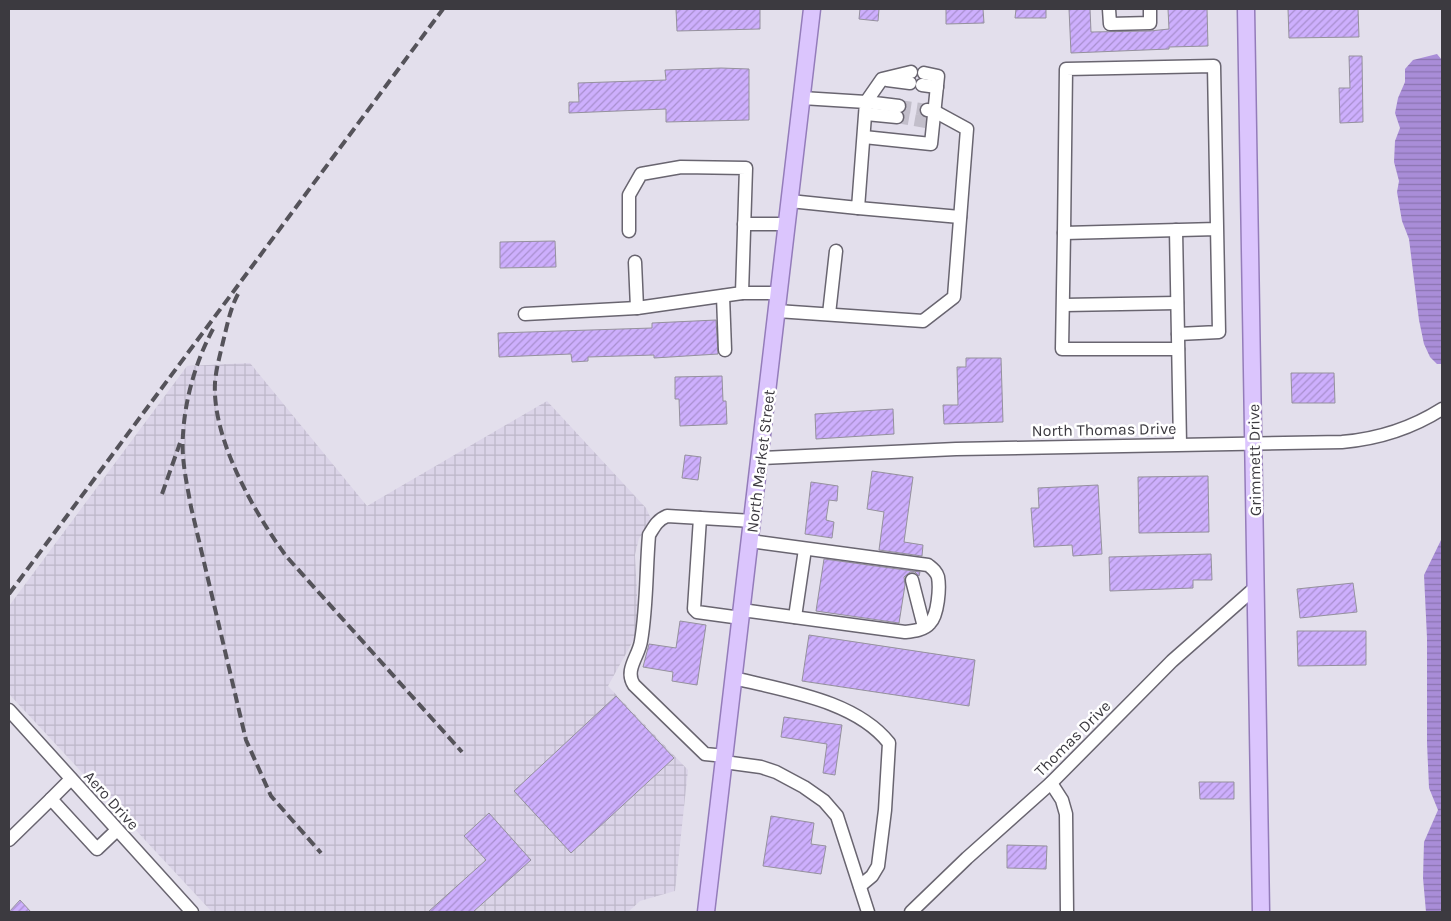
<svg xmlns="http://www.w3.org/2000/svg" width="1451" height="921" viewBox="0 0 1451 921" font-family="Karla,sans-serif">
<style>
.industrial{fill:url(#industrial-grid)}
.water{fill:url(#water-rules)}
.building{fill:url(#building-hatch);stroke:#95919d}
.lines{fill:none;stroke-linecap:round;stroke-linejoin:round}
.minor-tunnel{stroke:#c2beca;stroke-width:12;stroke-dasharray:12 6;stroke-linecap:butt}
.minor-casing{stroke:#696570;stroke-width:15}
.major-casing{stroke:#947cba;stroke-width:19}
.minor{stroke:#fff;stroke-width:12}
.major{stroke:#dbc5fd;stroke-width:16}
.rail{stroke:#55535a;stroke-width:4;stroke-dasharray:10 5;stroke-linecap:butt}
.labels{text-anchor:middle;stroke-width:5;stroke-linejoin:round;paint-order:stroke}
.street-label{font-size:16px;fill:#3c3a40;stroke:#fff}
</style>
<defs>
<pattern id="industrial-grid" width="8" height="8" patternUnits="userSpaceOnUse" patternTransform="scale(1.25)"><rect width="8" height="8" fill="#dbd4e8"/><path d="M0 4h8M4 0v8" fill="none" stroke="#bdb7c8"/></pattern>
<pattern id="water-rules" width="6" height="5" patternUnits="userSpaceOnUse" patternTransform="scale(1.25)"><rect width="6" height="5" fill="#a98dd8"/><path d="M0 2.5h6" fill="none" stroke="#8b74b1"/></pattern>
<pattern id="building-hatch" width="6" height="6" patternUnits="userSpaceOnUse" patternTransform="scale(1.25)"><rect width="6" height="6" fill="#cdaffd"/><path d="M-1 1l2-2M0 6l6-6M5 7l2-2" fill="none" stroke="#a88fce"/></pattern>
</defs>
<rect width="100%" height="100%" fill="#e3dfec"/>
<!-- industrial -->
<path class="industrial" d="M250 363 367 506 547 401 646 508 653 523 639 538 635 555 639 630 608 686 688 770 675 891 640 901 628 912H212L9 694V606L187 366Z"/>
<!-- water -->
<g class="water">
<path d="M1437 54 1442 60V364H1437L1430 357 1424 344 1419 320 1409 239 1402 221 1397 192 1399 181 1394 162 1395 141 1400 128 1395 113 1398 98 1405 82V69L1413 60Z"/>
<path d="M1442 538V912H1426L1423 878 1424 842 1438 810 1429 788 1427 743V638L1424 575Z"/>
</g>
<!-- building -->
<g class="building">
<path d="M676 9H760V29L677 31Z"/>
<path d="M860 9H879L878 21 859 19Z"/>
<path d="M946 9H983L984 23 946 24Z"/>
<path d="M1016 9H1046V18H1015Z"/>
<path d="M1069 9H1090L1091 32 1150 31 1169 29 1168 9H1207L1208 46 1169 47V49L1071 53Z"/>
<path d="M1288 9H1358L1359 37 1289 38Z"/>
<path d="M1349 56H1362L1363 122 1340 123 1339 88H1350Z"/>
<path d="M721 68 749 69V120L666 122V109L569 113V102H579L578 83 666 80 665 70Z"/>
<path d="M555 241 556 267 500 268V242Z"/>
<path d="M716 320 718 354 654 358V355L588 357V361L572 362 571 354 499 357 498 333 652 328V323Z"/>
<path d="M966 358H1001L1003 422 944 424 943 405H958L957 367H966Z"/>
<path d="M1291 373H1334L1335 403H1292Z"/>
<path d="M722 376 723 401H726L727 424 680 426 679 399H675V377Z"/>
<path d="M893 409 894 434 816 439 815 414Z"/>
<path d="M685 455 701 457 698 480 682 478Z"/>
<path d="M872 471 913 477 904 542 923 545 922 556 879 550 884 512 867 509Z"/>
<path d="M1208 476 1209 532 1139 533 1138 477Z"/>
<path d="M811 482 838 486 837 501 829 500 826 520 834 522 832 538 805 534Z"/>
<path d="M1098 485 1102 554 1073 556 1072 545 1034 547 1031 508H1039L1038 488Z"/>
<path d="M1211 554 1212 580H1193V588L1110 591 1109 557Z"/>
<path d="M824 559 920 572 919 576 915 572H910L904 577 905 585 899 623 816 611Z"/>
<path d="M1353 583 1357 612 1300 618 1297 589Z"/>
<path d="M680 621 706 625 697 685 672 681 673 672 643 667 649 644 676 648Z"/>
<path d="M1297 631H1366V665L1298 666Z"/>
<path d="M809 635 975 660 969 706 802 681Z"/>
<path d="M616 696 674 758 571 853 514 791Z"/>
<path d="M784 717 842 725 835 775 823 773 827 744 781 737Z"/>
<path d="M1199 782H1234V799H1200Z"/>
<path d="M489 813 531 860 473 912H428L486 860 464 836Z"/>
<path d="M771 816 814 823 811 844 826 846 821 874 763 866Z"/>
<path d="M1007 845 1047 846 1046 869 1007 868Z"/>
<path d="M20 900 31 912H9Z"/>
</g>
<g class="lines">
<!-- minor-tunnel -->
<g class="minor-tunnel">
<path d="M899 106 927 110"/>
<path d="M897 117 926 122"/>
</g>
<defs>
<g id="minor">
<path d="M1109 9 1110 24 1150 23V9"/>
<path d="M887 80 910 83"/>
<path d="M922 85 937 87"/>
<path d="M899 106 866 102 882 79 911 72"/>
<path d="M866 114 897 117"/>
<path d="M864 137 931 144 938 76 924 73"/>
<path d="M790 201 858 208 866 102 802 98"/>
<path d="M858 208 960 217"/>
<path d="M744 224H787"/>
<path d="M1176 230 1180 444"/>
<path d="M1064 233 1062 349H1178"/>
<path d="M635 262 637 308"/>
<path d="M742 293H779"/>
<path d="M723 296 725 350"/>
<path d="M1064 305 1177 303"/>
<path d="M777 311 923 321 954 297 967 129 934 111 927 110"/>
<path d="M525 314 637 308 742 293 746 168 681 167 641 174 629 195V231"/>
<path d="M829 314 836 251"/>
<path d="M1178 334 1219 332 1214 66 1066 69 1064 233 1217 229"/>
<path d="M760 458 956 449 1342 442C1378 439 1412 428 1442 409"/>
<path d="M700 518 694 609 697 612 741 618"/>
<path d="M912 580 924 627"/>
<path d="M742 610 905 632C914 631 924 630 930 623 938 615 940 588 938 577 936 571 933 569 928 565L750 541"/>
<path d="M795 617 805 549"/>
<path d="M734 678C785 691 855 700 889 743L885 810 878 866 872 876 860 886"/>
<path d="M9 710 192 912"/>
<path d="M725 756 705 754 634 685C624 670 639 656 641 641 647 606 646 570 649 535 654 527 657 520 667 516L753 521"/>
<path d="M724 762 761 767 776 772 804 787 824 801 837 816 868 912"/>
<path d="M71 779 51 799 97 849 117 830"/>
<path d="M1051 783 1062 800 1066 814 1067 912"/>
<path d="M9 840 51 799"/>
<path d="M911 912 967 858 1051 783 1172 661 1256 587"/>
</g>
<g id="major">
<path d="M1246 9 1261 912"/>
<path d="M706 912 812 9"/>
</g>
</defs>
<!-- minor casing -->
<use href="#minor" class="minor-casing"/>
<!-- major casing -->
<use href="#major" class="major-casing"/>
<!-- minor -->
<use href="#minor" class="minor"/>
<!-- major -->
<use href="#major" class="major"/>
<!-- rail -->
<g class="rail">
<path d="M238 294C230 309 227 326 223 342 220 355 216 369 215 383 212 439 254 512 286 556L462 752"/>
<path d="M213 329C196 361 185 398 183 435 181 459 187 484 191 507L246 740 271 796 321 853"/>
<path d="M162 494 180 443"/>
<path d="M9 594 443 9"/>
</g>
</g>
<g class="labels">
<!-- street labels -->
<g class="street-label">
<text transform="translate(1104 429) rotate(-1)" y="6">North Thomas Drive</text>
<text transform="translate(1254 460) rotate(-91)" y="6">Grimmett Drive</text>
<text transform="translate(760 461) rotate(-83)" y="6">North Market Street</text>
<text transform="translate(1072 738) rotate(-45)" y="6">Thomas Drive</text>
<text transform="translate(112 800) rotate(48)" y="6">Aero Drive</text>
</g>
</g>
<!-- border -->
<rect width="1451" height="921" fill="none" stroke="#3c3a40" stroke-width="20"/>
</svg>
